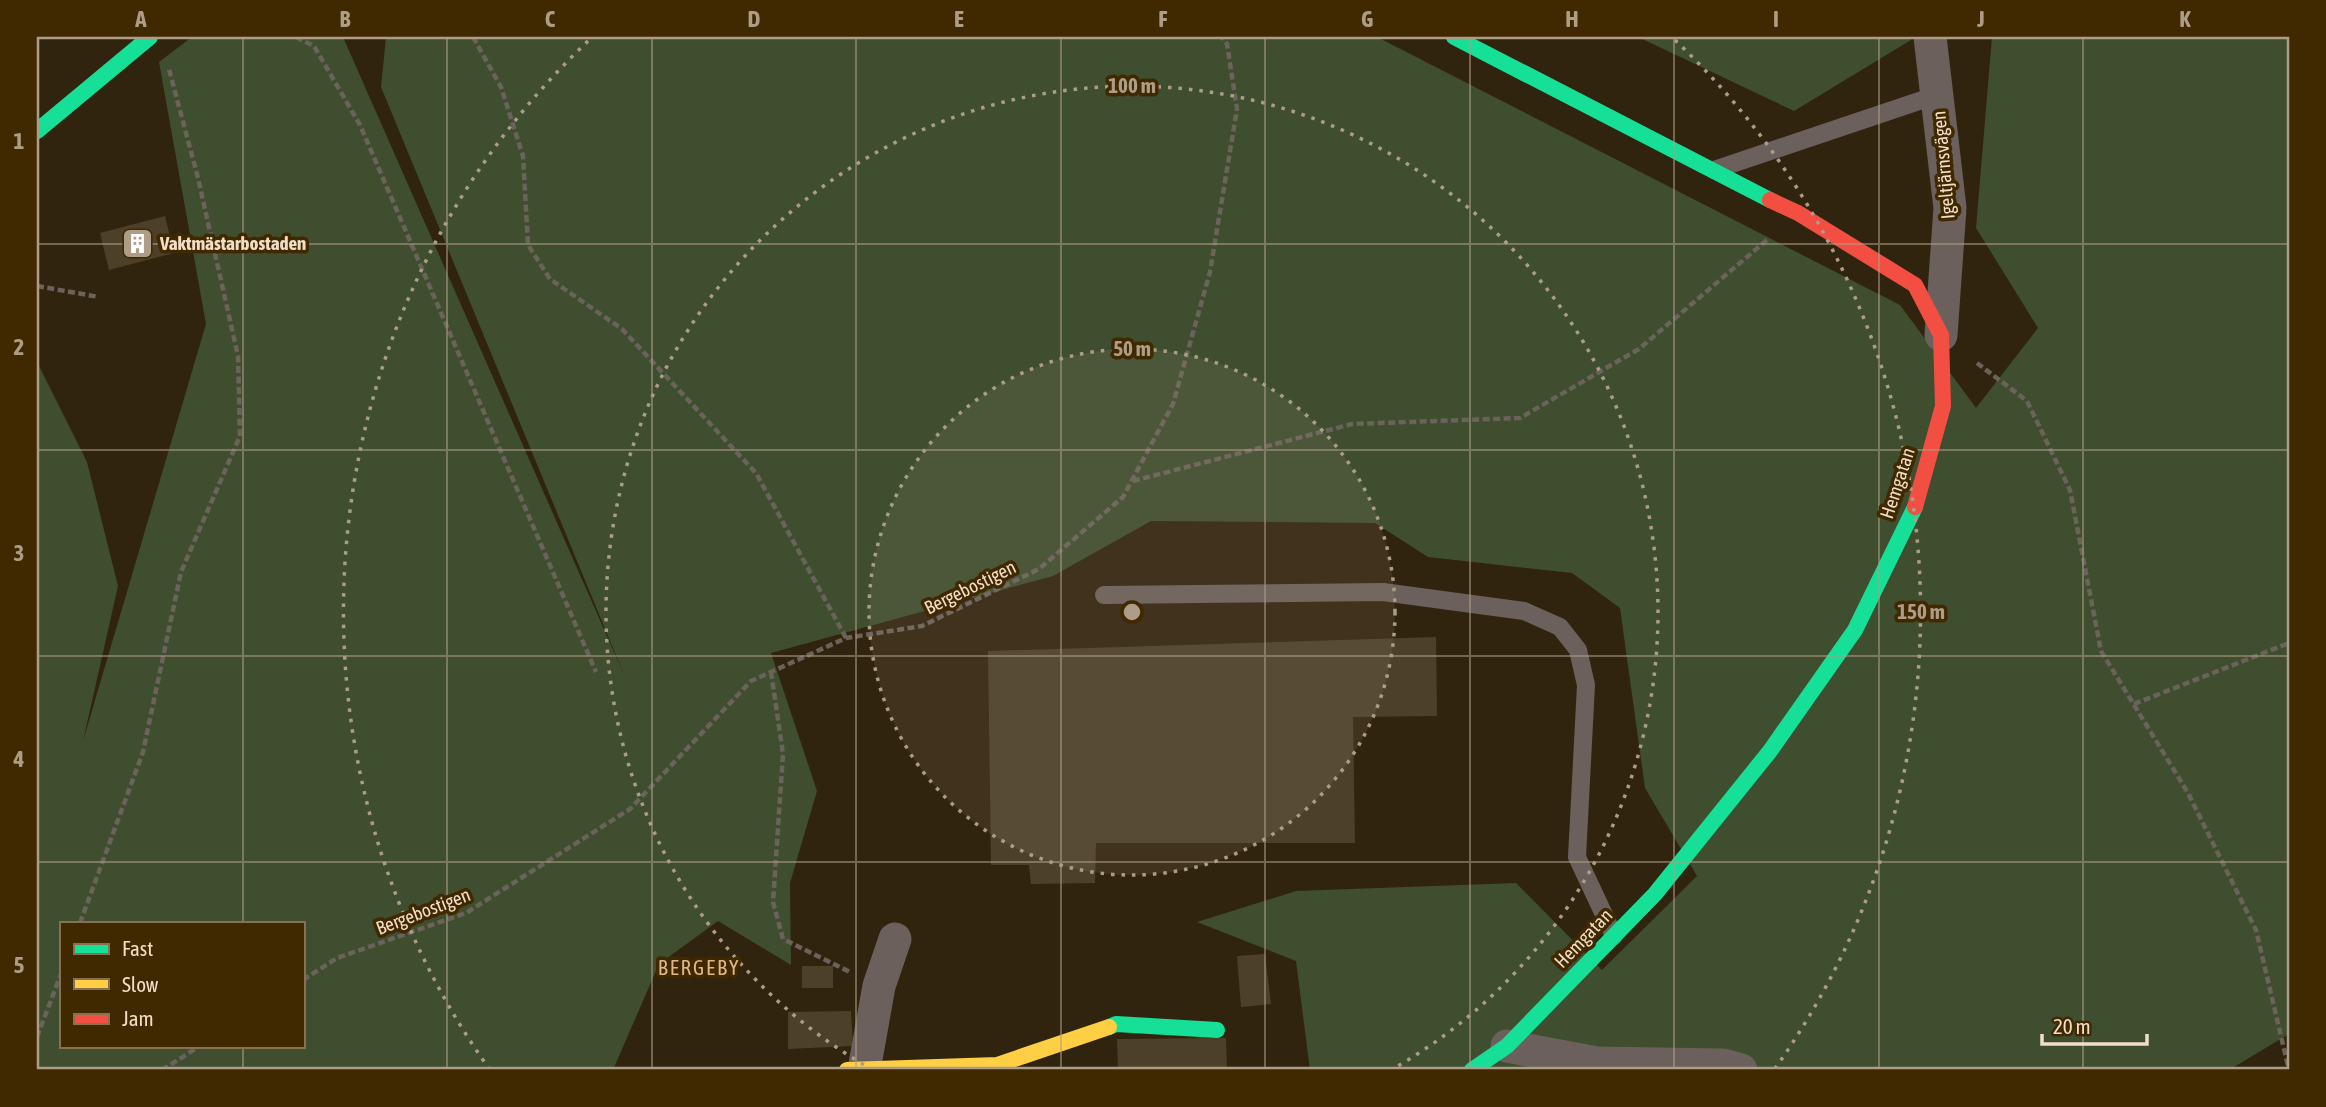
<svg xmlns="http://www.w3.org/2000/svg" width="2326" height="1107" viewBox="0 0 2326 1107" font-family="'Asap Condensed',sans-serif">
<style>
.green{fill:#3f4e2f;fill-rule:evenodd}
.building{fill:#4c4128}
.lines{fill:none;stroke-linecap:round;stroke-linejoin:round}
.path{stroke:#6c625c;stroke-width:4.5;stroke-dasharray:7 3.5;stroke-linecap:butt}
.lane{stroke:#6b605b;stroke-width:18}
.street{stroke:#6b605b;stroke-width:33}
.fast{stroke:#16e098;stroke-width:16}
.slow{stroke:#ffcf43;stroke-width:16}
.jam{stroke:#f24e42;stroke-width:16}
.grid{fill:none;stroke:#ae9d86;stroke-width:2;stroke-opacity:0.55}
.ring{fill:none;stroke:#ae9d86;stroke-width:3.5;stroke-dasharray:3.5 7}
.labels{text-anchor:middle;stroke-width:7;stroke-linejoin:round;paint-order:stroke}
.street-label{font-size:19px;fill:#f2dec6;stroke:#402800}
.poi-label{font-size:19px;font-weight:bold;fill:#f2dec6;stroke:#402800;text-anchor:start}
.neighbourhood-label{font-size:21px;letter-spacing:2px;fill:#deb886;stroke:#402800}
.centre{fill:#ae9d86;stroke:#402800;stroke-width:3.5}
.ring-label{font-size:21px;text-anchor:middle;font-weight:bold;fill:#ae9d86;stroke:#402800;stroke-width:7;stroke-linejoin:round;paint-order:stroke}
.neatline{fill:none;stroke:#ae9d86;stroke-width:2.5}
.grid-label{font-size:23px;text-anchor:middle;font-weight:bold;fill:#ae9d86}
</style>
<rect width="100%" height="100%" fill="#31240f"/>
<!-- green -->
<g class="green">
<path d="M192 37H343L625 677 381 87 386 37H1377L1900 305 1976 408 2038 328 1976 228 1992 37H2289V1034L2229 1070H1310L1296 961 1197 922 1296 891 1516 883 1602 970 1697 876 1645 788 1620 608 1572 573 1428 557 1375 523 1151 521 1053 576 771 653 817 791 790 883 791 965 718 921 659 964 613 1070H37V362L87 462 118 586 83 741 206 324 159 62ZM61 923H303V1046H61Z"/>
<path d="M1638 37H1910L1911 40 1794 111Z"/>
</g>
<!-- building -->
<g class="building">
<path d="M165 216 174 253 109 270 100 233Z"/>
<path d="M1436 637 1437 716 1353 717 1355 843H1096L1095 883 1031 884 1029 865H991L988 651Z"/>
<path d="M1265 954 1271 1004 1241 1007 1237 956Z"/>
<rect x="802" y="966" width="31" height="22"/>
<path d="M851 1011 853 1046 788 1049V1012Z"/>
<path d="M1226 1038 1227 1070H1118L1117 1039Z"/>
</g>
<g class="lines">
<!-- path -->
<g class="path">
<path d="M296 37 314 46 360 125 596 672"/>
<path d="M473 37 501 87 523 156 528 245 550 279 622 329 756 473 846 638"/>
<path d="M37 286 99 297"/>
<path d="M1977 363 2027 401 2070 490 2101 651 2188 793 2256 930 2289 1070"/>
<path d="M1133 481 1352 424 1520 418 1639 349 1768 239"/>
<path d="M771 672 783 754 773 902 783 939 850 972"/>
<path d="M2134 704 2289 643"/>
<path d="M80 923 143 752 181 572 240 436 238 356 198 178 169 69"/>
<path d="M303 980 337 958 466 913 630 809 751 681 846 638 922 626 1039 569 1123 497 1173 404 1210 272 1237 109 1227 44 1221 37"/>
<path d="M37 1037 61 974"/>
<path d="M162 1070 200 1046"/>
</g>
<!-- lane -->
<g class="lane">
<path d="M1714 170 1937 95"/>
<path d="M1104 595 1383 592 1524 611 1560 627 1578 650 1586 685 1577 857 1614 936"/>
</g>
<!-- street -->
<g class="street">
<path d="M1930 37 1950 208 1941 335"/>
<path d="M1507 1046 1597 1063 1723 1065 1741 1070"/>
<path d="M864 1070 879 986 895 939"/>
</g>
<!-- fast -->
<g class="fast">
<path d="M1454 37 1770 200"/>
<path d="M37 131 150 37"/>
<path d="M1109 1027 1116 1024 1217 1030"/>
<path d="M1472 1070 1507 1046 1655 894 1770 751 1855 630 1915 507"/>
</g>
<!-- slow -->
<path class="slow" d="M847 1070 997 1065 1109 1027"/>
<!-- jam -->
<path class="jam" d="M1770 200 1798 213 1915 285 1941 335 1943 406 1915 507"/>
</g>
<!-- grid -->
<path class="grid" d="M243 37V923M447 37V1070M652 37V1070M856 37V1070M1061 37V1070M1265 37V1070M1470 37V1070M1674 37V1070M1879 37V1070M2083 37V1070M37 244H2289M37 450H2289M37 656H2289M37 862H2289M243 1046V1070"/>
<!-- distance rings -->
<circle cx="1132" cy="612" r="263" fill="#ae9d86" fill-opacity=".12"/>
<g class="ring">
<circle cx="1132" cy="612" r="263"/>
<path d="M873 1070A526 526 0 1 1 1391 1070"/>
<path d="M490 1070A789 789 0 0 1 589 40M1675 40A789 789 0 0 1 1774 1070"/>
</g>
<!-- icons -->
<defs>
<symbol id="building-square" viewBox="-11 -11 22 22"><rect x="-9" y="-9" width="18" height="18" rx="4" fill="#ae9d86" stroke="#402800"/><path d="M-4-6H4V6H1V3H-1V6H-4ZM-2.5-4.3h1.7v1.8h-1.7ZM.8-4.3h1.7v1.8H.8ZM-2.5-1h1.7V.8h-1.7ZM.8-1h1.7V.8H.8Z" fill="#fff"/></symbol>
</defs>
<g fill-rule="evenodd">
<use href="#building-square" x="120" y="226" width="35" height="35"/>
</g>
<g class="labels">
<!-- street labels -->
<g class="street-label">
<text transform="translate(1943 165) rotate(-95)" y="7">Igeltjärnsvägen</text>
<text transform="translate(1897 483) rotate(-72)" y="7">Hemgatan</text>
<text transform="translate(970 587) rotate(-26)" y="7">Bergebostigen</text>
<text transform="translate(423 911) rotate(-21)" y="7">Bergebostigen</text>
<text transform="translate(1583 938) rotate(-46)" y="7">Hemgatan</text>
</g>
<!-- poi labels -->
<g class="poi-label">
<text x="160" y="250">Vaktmästarbostaden</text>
</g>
<!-- neighbourhood labels -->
<g class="neighbourhood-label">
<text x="699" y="975">BERGEBY</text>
</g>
</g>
<circle cx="1132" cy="612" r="10" class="centre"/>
<g class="ring-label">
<text x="1132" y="93">100 m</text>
<text x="1132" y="356">50 m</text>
<text x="1921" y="619">150 m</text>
</g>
<!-- border -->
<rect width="2326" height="1107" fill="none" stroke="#402800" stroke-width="77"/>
<!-- legend -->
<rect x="60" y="922" width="245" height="126" fill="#402800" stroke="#87714f" stroke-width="2"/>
<rect x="74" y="944" width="35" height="10" fill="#16e098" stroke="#87714f" stroke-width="2"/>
<text x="122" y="956" font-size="21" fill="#f2dec6">Fast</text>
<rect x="74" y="979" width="35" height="10" fill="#ffcf43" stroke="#87714f" stroke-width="2"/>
<text x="122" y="992" font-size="21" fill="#f2dec6">Slow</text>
<rect x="74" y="1014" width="35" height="10" fill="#f24e42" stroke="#87714f" stroke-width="2"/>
<text x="122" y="1026" font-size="21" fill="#f2dec6">Jam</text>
<!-- scale -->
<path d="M2042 1034v10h105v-10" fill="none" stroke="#f2dec6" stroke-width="3.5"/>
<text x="2053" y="1034" font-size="21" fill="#f2dec6" stroke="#402800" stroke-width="5" paint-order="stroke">20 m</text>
<rect x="38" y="38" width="2250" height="1030" class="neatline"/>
<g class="grid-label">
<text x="141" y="27">A</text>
<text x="345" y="27">B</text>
<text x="550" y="27">C</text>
<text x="754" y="27">D</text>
<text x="959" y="27">E</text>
<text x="1163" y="27">F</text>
<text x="1367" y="27">G</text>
<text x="1572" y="27">H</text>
<text x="1776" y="27">I</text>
<text x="1981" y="27">J</text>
<text x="2185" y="27">K</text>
<text x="19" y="149">1</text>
<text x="19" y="355">2</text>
<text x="19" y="561">3</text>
<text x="19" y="767">4</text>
<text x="19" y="973">5</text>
</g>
</svg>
